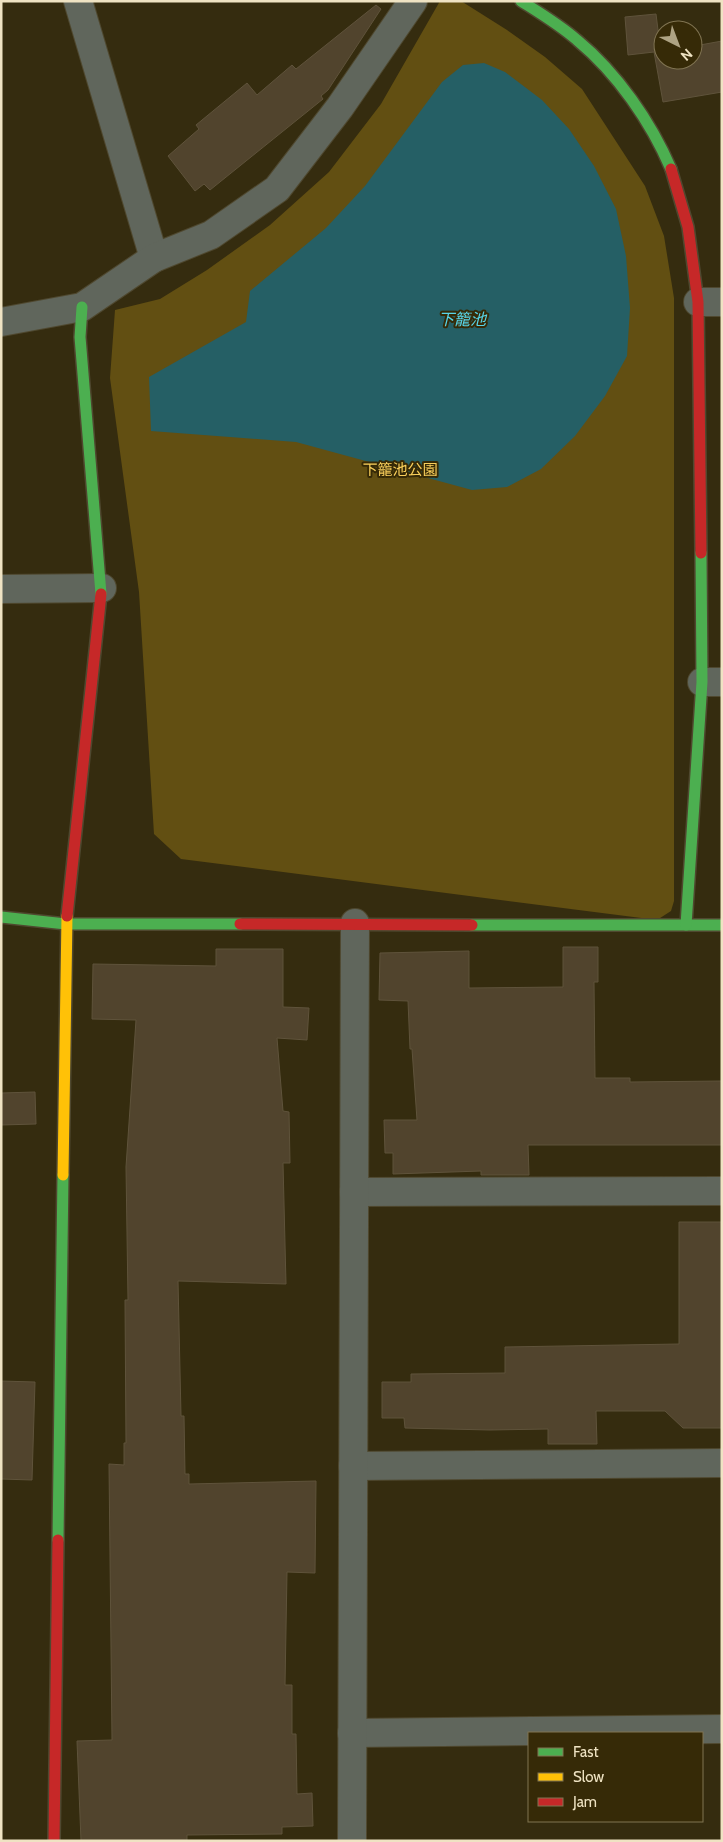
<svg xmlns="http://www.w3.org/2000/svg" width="723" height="1842" viewBox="0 0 723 1842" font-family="Cabin,'Noto Sans JP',sans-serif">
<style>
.green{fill:#624f12}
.water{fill:#255f65}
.building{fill:#51442d;stroke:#5f533b}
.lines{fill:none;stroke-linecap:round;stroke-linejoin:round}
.street-casing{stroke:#4f482f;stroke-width:30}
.fast-casing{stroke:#4f482f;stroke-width:14}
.slow-casing{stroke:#4f482f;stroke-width:14}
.jam-casing{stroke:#4f482f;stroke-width:14}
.street{stroke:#60665c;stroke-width:28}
.fast{stroke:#4caf50;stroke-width:11}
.slow{stroke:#ffc107;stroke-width:11}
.jam{stroke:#c62828;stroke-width:11}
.labels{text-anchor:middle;stroke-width:4;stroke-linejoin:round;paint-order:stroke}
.park-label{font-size:15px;fill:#f9cf5b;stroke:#362a07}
.water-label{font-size:16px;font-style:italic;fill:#57d4e7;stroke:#362a07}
</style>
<rect width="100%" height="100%" fill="#352c0f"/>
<!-- green -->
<path class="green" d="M440 1H461L507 30 545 57 582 89 645 186 664 236 674 298V901L671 911 657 920 181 859 154 834 139 592 110 378 115 310 160 299 207 270 270 225 329 172 381 104Z"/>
<!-- water -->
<path class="water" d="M484 63 505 72 542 100 569 129 594 166 616 209 626 256 630 308 627 356 605 396 575 436 541 469 507 487 472 490 296 442 151 431 149 377 246 322 250 291 326 228 365 186 442 82 463 65Z"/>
<!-- building -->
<g class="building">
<path d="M376 5 381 9 328 90 321 96 323 99 210 190 204 184 195 191 168 156 199 129 196 125 247 83 257 95 292 65 296 69Z"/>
<path d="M656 14 660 46H663V60H693V41L700 40V45L722 41V92L663 102 654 52 628 55 625 17Z"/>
<path d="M563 947H598V982H594L595 1078H630V1082L722 1081V1145H528L529 1175H481V1171L393 1174V1153H385L384 1120H417L412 1049H410L408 1001 379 1000 380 953 469 951V988L563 987Z"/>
<path d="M216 949H283V1007L309 1008 307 1040 277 1038 283 1111 289 1112 290 1163H283L286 1284 178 1281 181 1416H184L185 1474H189V1484L316 1481 315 1573 287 1572 285 1685H292V1734H296L297 1794 312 1793 313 1826 282 1827V1834L187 1835V1841H81L77 1741 112 1740 109 1464 124 1465V1443H126L125 1300H128L126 1167 136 1020 92 1019 93 964 216 966Z"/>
<path d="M35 1092 36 1124 1 1125V1093Z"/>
<path d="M679 1222H722V1428H683L665 1411H596L597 1444H548V1429L490 1430 405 1428 404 1418H382V1382H411V1374L505 1373V1347L679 1344Z"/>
<path d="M1 1381 35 1382 32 1480 1 1479Z"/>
</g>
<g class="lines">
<defs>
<g id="street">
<path d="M78 1 154 258"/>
<path d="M698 302H722"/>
<path d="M1 322 82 307 154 258 211 235 277 189 340 107 413 1"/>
<path d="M1 589 102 588"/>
<path d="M702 682H722"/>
<path d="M354 1192 722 1191"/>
<path d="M353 1466 722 1463"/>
<path d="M352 1733 722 1729"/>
<path d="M352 1841 355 923"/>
</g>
<g id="fast">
<path d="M521 1C540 13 560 25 577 40 617 73 651 122 671 169"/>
<path d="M82 307 80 337 101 594"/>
<path d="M1 917 66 924H240"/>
<path d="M472 925H722"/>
<path d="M686 925 702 682 701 553"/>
<path d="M58 1540 63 1175"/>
</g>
<path id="slow" d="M63 1175 67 916"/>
<g id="jam">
<path d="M671 169 688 227 698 302 701 553"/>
<path d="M67 916 101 594"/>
<path d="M240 924 472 925"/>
<path d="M54 1841 58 1540"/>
</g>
</defs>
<!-- street casing -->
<use href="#street" class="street-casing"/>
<!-- fast casing -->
<use href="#fast" class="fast-casing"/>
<!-- slow casing -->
<use href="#slow" class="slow-casing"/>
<!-- jam casing -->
<use href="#jam" class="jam-casing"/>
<!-- street -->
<use href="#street" class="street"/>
<!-- fast -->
<use href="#fast" class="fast"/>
<!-- slow -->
<use href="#slow" class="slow"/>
<!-- jam -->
<use href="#jam" class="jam"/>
</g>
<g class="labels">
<!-- park labels -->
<g class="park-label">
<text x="400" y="475">下籠池公園</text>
</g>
<!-- water labels -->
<g class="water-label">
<text x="462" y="325">下籠池</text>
</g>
</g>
<!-- border -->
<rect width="723" height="1842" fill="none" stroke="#efe3c3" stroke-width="5"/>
<!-- legend -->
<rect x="528" y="1732" width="175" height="90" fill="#362a07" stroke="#807452"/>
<rect x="538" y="1748" width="25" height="8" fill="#4caf50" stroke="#807452"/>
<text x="573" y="1757" font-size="15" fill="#efe3c3">Fast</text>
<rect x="538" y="1773" width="25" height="8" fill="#ffc107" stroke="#807452"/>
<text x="573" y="1782" font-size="15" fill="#efe3c3">Slow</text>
<rect x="538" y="1798" width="25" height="8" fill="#c62828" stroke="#807452"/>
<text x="573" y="1807" font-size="15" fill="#efe3c3">Jam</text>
<!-- north arrow -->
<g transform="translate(678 45) rotate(138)"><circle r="24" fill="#362a07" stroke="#807452"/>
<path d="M0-4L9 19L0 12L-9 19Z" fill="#aea384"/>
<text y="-8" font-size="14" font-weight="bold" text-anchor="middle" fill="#efe3c3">N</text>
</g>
</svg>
